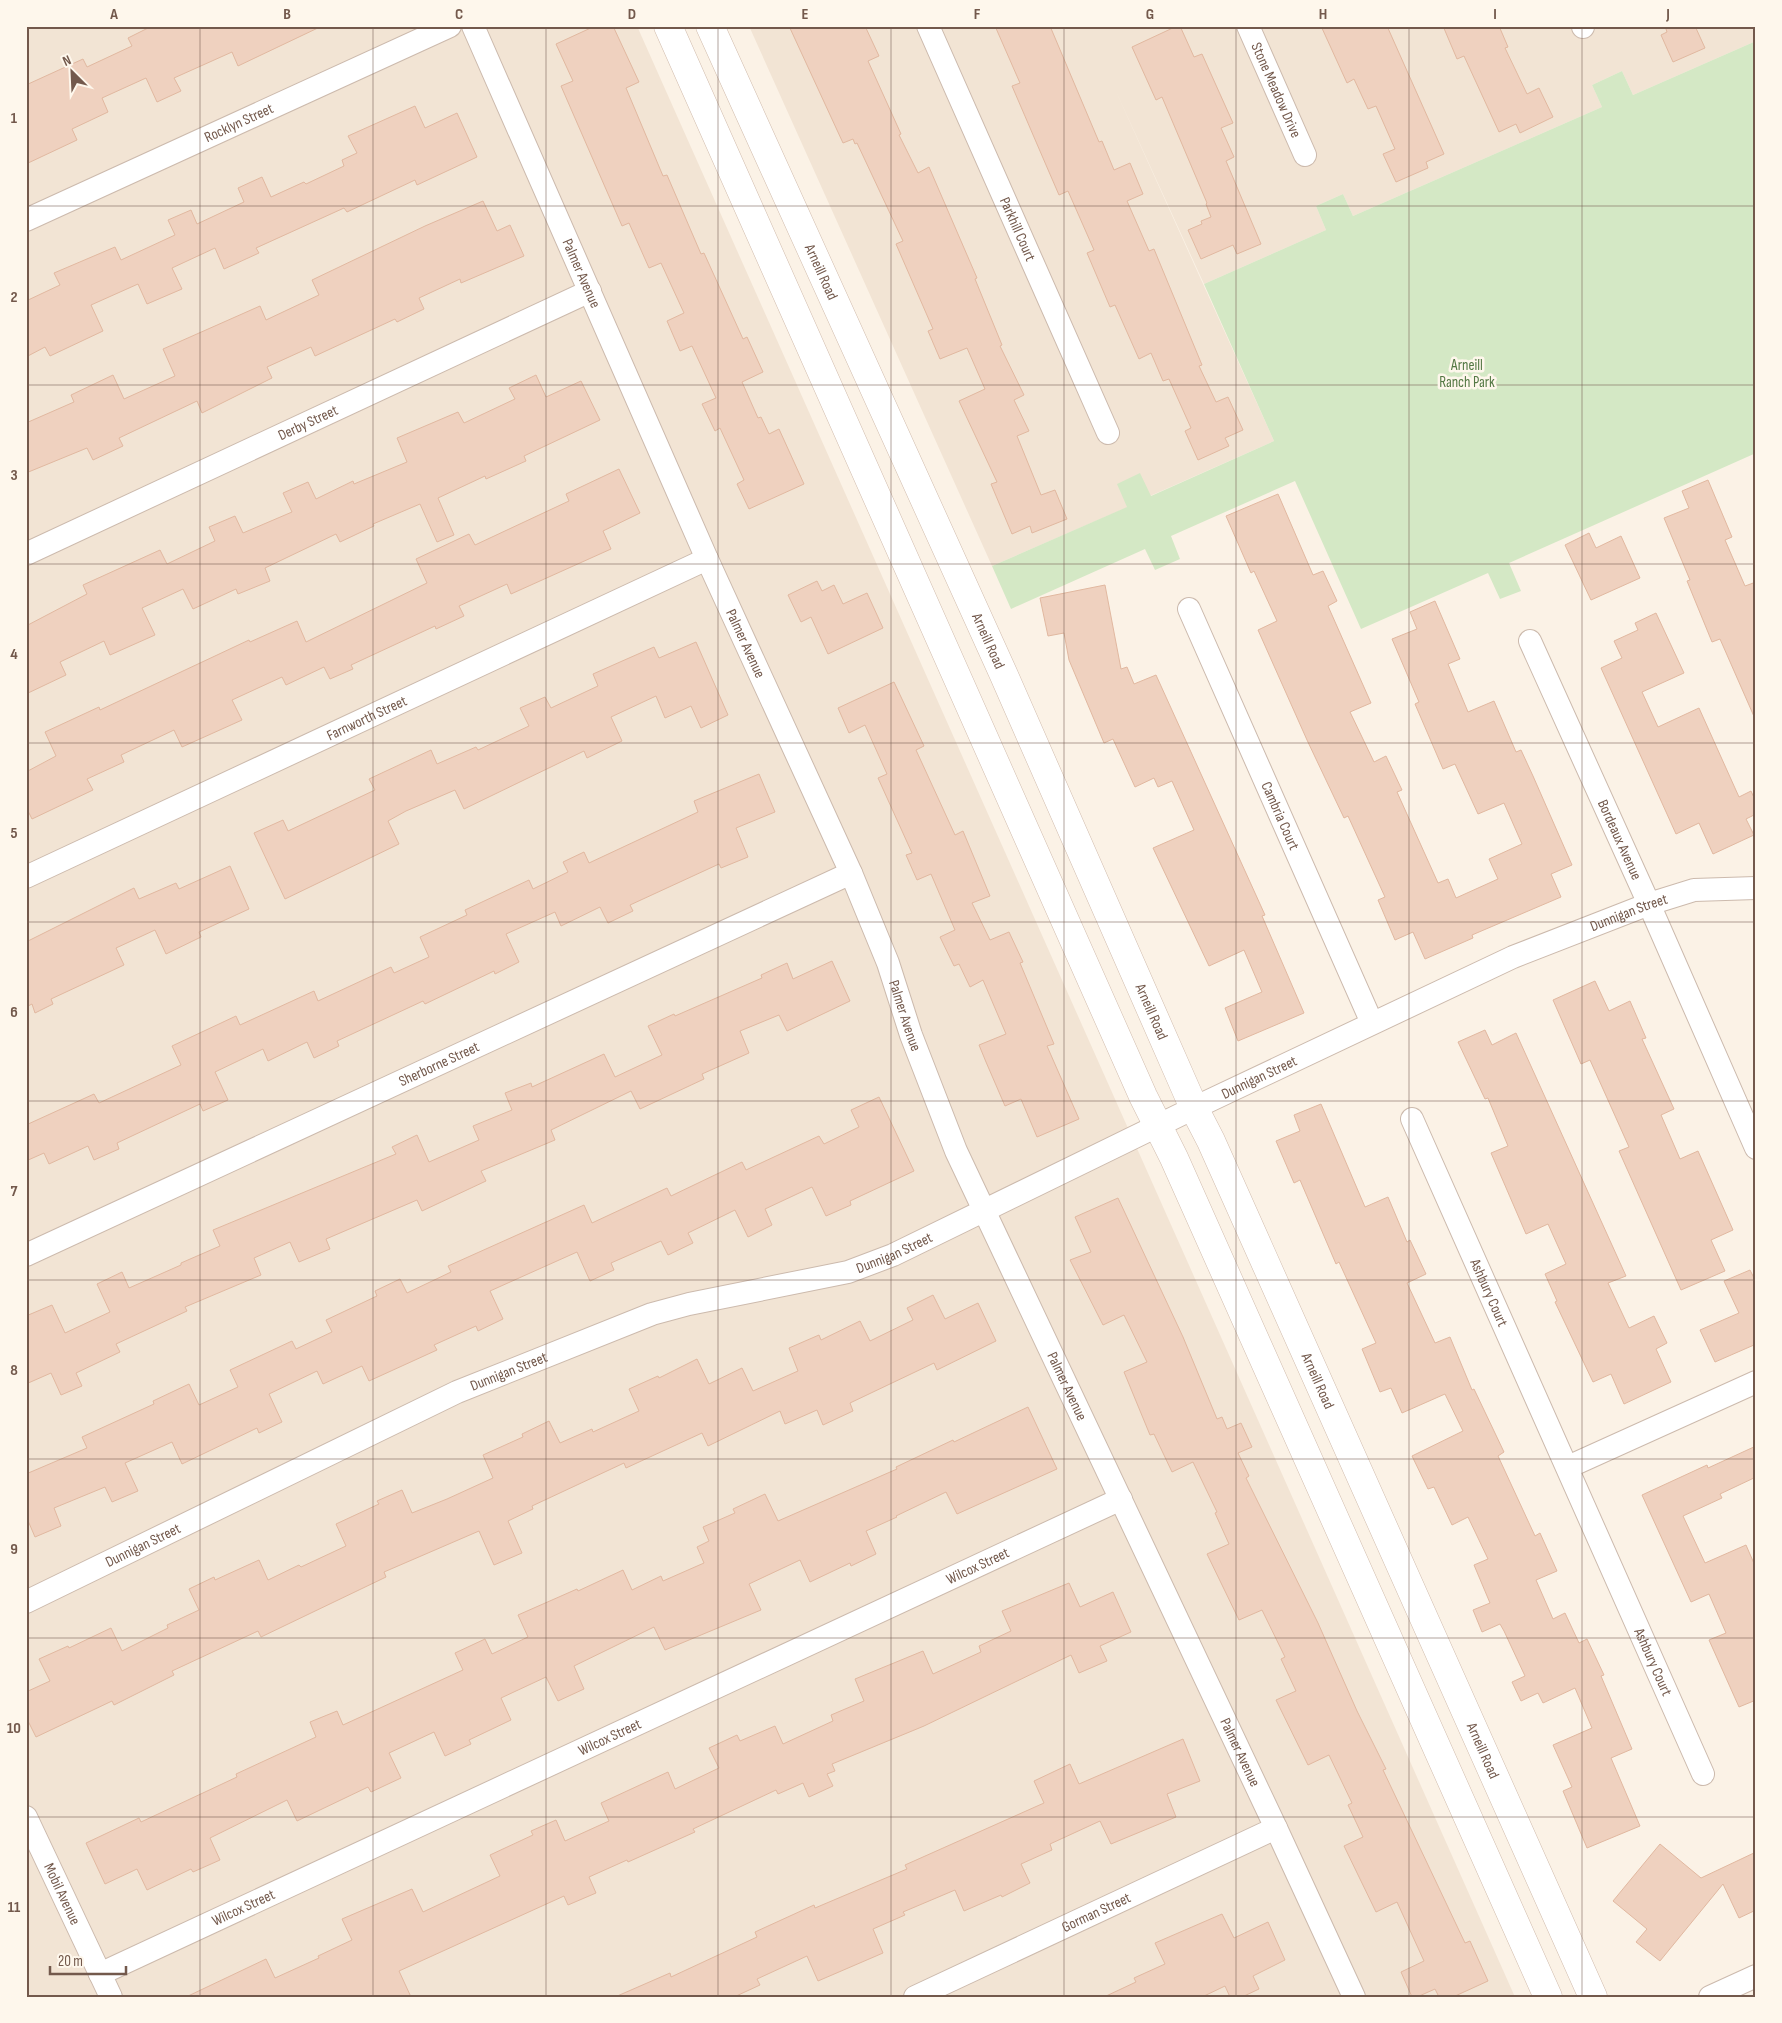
<svg xmlns="http://www.w3.org/2000/svg" width="1782" height="2023" viewBox="0 0 1782 2023" font-family="'Sofia Sans Condensed',sans-serif">
<style>
.residential{fill:#f2e4d4}
.green{fill:#d4e8c5}
.building{fill:#efd1bf;stroke:#e1b8a0}
.lines{fill:none;stroke-linecap:round;stroke-linejoin:round}
.minor-casing{stroke:#ccbaad;stroke-width:24}
.secondary-casing{stroke:#d1bcad;stroke-width:29}
.minor{stroke:#fff;stroke-width:22}
.secondary{stroke:#fff;stroke-width:28}
.grid{fill:none;stroke:#73594c;stroke-width:1;stroke-opacity:0.55}
.labels{text-anchor:middle;stroke-width:5;stroke-linejoin:round;paint-order:stroke}
.street-label{font-size:15px;fill:#73594c;stroke:#fef7ec}
.park-label{font-size:15px;fill:#547844;stroke:#fef7ec}
.neatline{fill:none;stroke:#73594c;stroke-width:2}
.grid-label{font-size:16px;text-anchor:middle;font-weight:bold;fill:#73594c}
</style>
<rect width="100%" height="100%" fill="#fbf2e6"/>
<!-- residential -->
<g class="residential">
<path d="M26 26H637L1515 1997H26Z"/>
<path d="M749 26H1756V41L1633 95 1622 71 1592 85 1602 107 1353 216 1343 194 1316 206 1326 230 1204 284 1114 87 1274 441 1150 496 1118 484 1128 507 992 566Z"/>
</g>
<!-- green -->
<path class="green" d="M1756 41V453L1509 563 1521 591 1500 599 1488 573 1361 629 1295 481 1171 536 1180 559 1155 570 1145 549 1011 609 992 566 1127 507 1117 484 1140 473 1151 496 1274 441 1204 284 1326 230 1316 206 1343 194 1353 216 1602 107 1592 85 1622 71 1633 95Z"/>
<!-- building -->
<g class="building">
<path d="M152 26H322L238 66 232 52 174 78 181 91 157 102 146 78 102 98 108 112 72 129 77 140 26 164V85L83 59 87 67 132 46 128 38Z"/>
<path d="M595 26H613L639 82 626 88 663 176 667 175 701 254 704 253 743 339 747 337 763 372 742 382 758 418 761 417 769 434 779 429 804 484 749 509 737 484 744 480 720 428 715 431 702 404 716 398 692 346 680 351 667 321 684 313 661 263 649 268 629 223 622 226 561 86 573 81 556 44Z"/>
<path d="M789 26H865L879 56 868 61 901 134 899 135 918 173 929 167 977 278 975 279 1002 345 1000 346 1024 395 1014 400 1029 431 1017 436 1041 495 1055 490 1067 519 1032 533 1030 526 1012 534 991 484 997 482 959 401 985 389 967 348 940 359 928 331 933 329 896 244 903 241 857 143 855 144 853 139 843 143Z"/>
<path d="M995 26H1050L1099 142 1102 141 1114 170 1130 163 1143 194 1127 201 1149 251 1154 249 1202 365 1199 366 1216 402 1228 397 1243 430 1225 438 1229 446 1198 460 1185 431 1191 428 1169 379 1163 381 1151 353 1139 359 1115 305 1110 307 1087 253 1094 250 1068 191 1059 195 1046 165 1012 86 1020 83Z"/>
<path d="M1177 26H1180L1194 57 1202 54 1233 123 1221 128 1234 157 1226 161 1261 244 1237 254 1233 245 1201 259 1188 230 1202 224 1201 221 1211 217 1206 204 1207 203 1162 97 1156 100 1132 47Z"/>
<path d="M1321 26H1387L1444 154 1426 162 1428 168 1396 182 1383 154 1395 149 1376 106 1368 109 1354 79 1347 83Z"/>
<path d="M1443 26H1499L1508 47 1505 48 1527 94 1539 88 1553 117 1520 133 1516 124 1499 132 1464 56 1457 59Z"/>
<path d="M1665 26H1695L1705 48 1673 62 1661 35 1667 32Z"/>
<path d="M415 106 425 128 457 113 477 157 417 185 415 180 347 212 344 208 256 248 259 253 224 269 215 248 172 268 182 289 147 304 138 284 91 305 103 331 50 356 45 347 26 357V301L60 285 54 273 115 247 121 260 175 235 168 220 191 210 197 224 244 202 238 188 262 177 271 197 304 182 306 184 344 166 342 160 357 153 348 136Z"/>
<path d="M483 201 497 231 510 225 524 256 461 283 460 279 419 298 424 309 397 322 395 319 315 356 311 347 267 367 272 378 202 413 197 401 119 438 123 446 93 460 87 448 26 473V423L74 402 71 395 113 375 124 399 175 376 163 349 260 306 266 320 319 295 312 280 425 226Z"/>
<path d="M536 375 546 397 581 381 600 420 524 456 526 461 486 479 485 476 438 498 454 535 437 542 420 504 373 524 374 526 340 542 336 534 265 568 270 581 238 594 236 589 193 609 183 589 142 608 155 635 110 655 104 641 60 662 66 675 26 694V626L87 594 83 585 160 550 167 564 215 541 209 527 235 516 243 533 292 512 283 493 308 482 316 499 353 481 354 484 407 462 397 438 458 412 464 423 515 399 509 388Z"/>
<path d="M619 469 640 513 603 531 611 549 511 594 507 584 459 606 464 616 436 629 435 626 351 665 353 669 330 679 324 667 286 685 282 677 232 700 242 720 182 747 174 730 121 755 124 762 87 779 93 790 32 819 26 807V772L56 756 45 732 99 707 100 710 249 640 250 642 297 621 306 642 427 583 416 559 469 534 475 545 569 501 566 494Z"/>
<path d="M1708 480 1732 537 1725 540 1745 586 1756 582V721L1720 639 1712 642 1687 581 1690 580 1664 518 1689 508 1682 491Z"/>
<path d="M1278 494 1313 575 1323 571 1337 601 1328 606 1371 703 1350 712 1374 762 1386 756 1402 790 1397 792 1438 883 1448 879 1456 898 1498 879 1489 859 1522 844 1504 803 1478 814 1455 764 1443 769 1415 704 1419 702 1392 639 1417 629 1410 612 1435 601 1460 659 1448 664 1468 712 1494 701 1516 752 1521 750 1533 776 1572 865 1551 874 1561 897 1472 935 1473 938 1425 959 1413 932 1395 940 1378 900 1385 897 1348 816 1344 818 1307 740 1258 630 1277 621 1254 571 1251 573 1226 516Z"/>
<path d="M1589 533 1596 548 1621 536 1640 578 1591 600 1565 545Z"/>
<path d="M817 581 822 591 834 585 843 604 867 593 883 628 828 654 811 617 801 622 788 595Z"/>
<path d="M1105 585 1121 669 1127 667 1134 684 1156 675 1265 915 1262 916 1304 1013 1238 1041 1225 1008 1262 992 1244 950 1209 966 1153 848 1194 830 1172 781 1158 787 1154 778 1135 787 1113 739 1104 743 1069 660 1064 633 1048 636 1040 598Z"/>
<path d="M1656 613 1684 673 1642 692 1658 727 1699 708 1739 797 1751 791 1756 802V814L1746 819 1754 835 1713 854 1699 823 1676 834 1601 668 1622 658 1614 641 1638 630 1635 623Z"/>
<path d="M696 642 728 715 701 728 691 706 665 718 656 696 611 717 622 741 587 758 584 751 464 809 455 790 406 811 388 821 399 844 285 899 254 833 283 820 288 831 375 790 369 779 431 750 437 764 476 747 478 750 529 726 520 708 545 697 551 708 598 686 593 674 620 662 654 647 659 658Z"/>
<path d="M894 682 924 746 916 750 955 835 963 831 990 896 972 903 990 940 1009 932 1023 962 1020 963 1054 1044 1047 1046 1079 1119 1037 1137 1021 1099 1005 1106 986 1062 979 1045 1006 1034 983 980 970 987 959 964 954 966 940 937 955 930 931 874 917 880 906 855 912 853 878 778 887 774 865 725 849 733 838 708Z"/>
<path d="M759 774 775 812 736 828 748 857 721 868 719 864 630 905 633 911 608 923 600 907 561 926 555 912 506 934 519 962 495 974 494 971 425 1004 423 1001 337 1041 339 1046 314 1058 307 1042 268 1061 263 1049 215 1072 228 1100 203 1111 200 1104 117 1143 119 1149 94 1160 88 1146 49 1164 44 1153 26 1161V1125L94 1094 99 1103 181 1065 172 1046 236 1016 240 1025 314 991 318 1001 391 967 394 973 429 957 420 937 467 915 465 910 529 880 533 889 568 872 563 862 584 852 589 863 698 812 694 801Z"/>
<path d="M230 866 249 909 199 932 201 937 166 954 155 930 116 948 124 965 51 999 53 1004 35 1013 32 1004 26 1007V942L134 888 139 899 176 883 179 889Z"/>
<path d="M832 961 850 1001 787 1031 779 1015 740 1031 749 1053 702 1074 704 1079 640 1109 631 1091 551 1130 555 1140 481 1171 486 1181 422 1211 417 1200 326 1239 330 1249 299 1262 290 1242 254 1258 261 1275 185 1307 187 1311 116 1344 120 1352 76 1373 82 1386 61 1395 51 1373 26 1384V1316L52 1305 65 1333 110 1312 97 1284 122 1272 129 1288 181 1265V1263L220 1246 213 1230 396 1154 392 1147 417 1135 429 1162 479 1140 473 1126 512 1110 505 1093 531 1083 532 1087 604 1054 615 1077 662 1055 648 1026 674 1014 675 1016 762 978 761 975 787 963 793 979Z"/>
<path d="M1595 981 1609 1011 1630 1001 1646 1038 1642 1039 1674 1109 1661 1115 1680 1159 1698 1151 1733 1230 1711 1240 1725 1271 1681 1290 1619 1151 1629 1147 1590 1060 1581 1064 1553 1000Z"/>
<path d="M1485 1030 1492 1045 1516 1033 1626 1276 1608 1283 1629 1328 1654 1316 1667 1343 1656 1349 1671 1382 1624 1404 1611 1374 1593 1382 1555 1302 1557 1301 1545 1274 1566 1264 1548 1224 1526 1234 1491 1153 1508 1146 1488 1098 1485 1099 1458 1042Z"/>
<path d="M879 1097 914 1171 850 1201 851 1205 826 1216 812 1187 765 1209 772 1225 748 1237 735 1210 688 1233 693 1243 668 1255 661 1241 611 1263 614 1270 590 1281 577 1252 490 1291 503 1319 478 1331 476 1326 434 1345 437 1350 369 1381 362 1366 323 1384 317 1371 269 1394 282 1422 259 1433 257 1428 182 1464 172 1442 125 1463 138 1491 112 1502 105 1487 54 1508 61 1526 35 1537 26 1516V1474L87 1448 82 1437 154 1404 153 1401 189 1384 199 1405 238 1387 230 1370 292 1341 296 1349 332 1332 326 1320 377 1296 375 1291 400 1279 407 1293 451 1272 448 1266 584 1205 592 1223 667 1188 671 1196 742 1162 746 1170 819 1136 824 1144 859 1127 851 1110Z"/>
<path d="M1321 1104 1365 1207 1388 1197 1407 1242 1410 1240 1426 1274 1407 1283 1435 1343 1450 1337 1472 1390 1474 1389 1504 1452 1498 1456 1535 1536 1540 1533 1557 1571 1536 1580 1553 1619 1565 1613 1579 1643 1587 1639 1604 1675 1601 1676 1632 1749 1611 1758 1640 1826 1587 1848 1563 1791 1572 1787 1553 1745 1592 1728 1575 1688 1543 1703 1538 1693 1521 1701 1512 1682 1525 1676 1504 1631 1500 1624 1482 1632 1473 1610 1490 1603 1474 1565 1488 1559 1468 1517 1452 1525 1434 1487 1428 1489 1412 1456 1463 1431 1445 1394 1402 1413 1391 1388 1380 1392 1362 1349 1376 1343 1339 1262 1336 1264 1300 1180 1294 1183 1276 1141 1300 1131 1294 1115Z"/>
<path d="M1118 1198 1183 1337 1217 1419 1222 1417 1227 1429 1241 1423 1252 1447 1238 1453 1249 1476 1246 1478 1318 1623 1357 1711 1386 1769 1383 1770 1465 1943 1470 1941 1488 1981 1453 1997H1439L1435 1989 1417 1997H1412L1401 1972 1424 1961 1397 1902 1376 1912 1344 1846 1363 1837 1348 1805 1352 1803 1329 1755 1308 1765 1276 1700 1296 1691 1281 1659 1285 1657 1262 1610 1239 1620 1207 1554 1229 1544 1215 1513 1217 1512 1193 1462 1172 1472 1154 1434 1150 1435 1124 1372 1147 1362 1124 1315 1103 1325 1070 1260 1091 1252 1075 1217Z"/>
<path d="M1750 1270 1756 1282V1350L1754 1345 1715 1362 1700 1330 1739 1313 1724 1281Z"/>
<path d="M933 1295 945 1319 978 1303 996 1341 937 1370 934 1363 850 1403 853 1411 823 1425 817 1410 785 1424 780 1411 708 1446 702 1433 626 1468 624 1463 532 1506 533 1509 508 1521 522 1553 494 1565 479 1531 384 1572 386 1577 261 1637 258 1631 172 1671 174 1675 114 1705 112 1701 36 1737 26 1717V1692L50 1681 39 1659 68 1646 69 1648 111 1628 122 1651 168 1628 167 1625 199 1610 189 1589 214 1577 215 1580 259 1560 268 1580 299 1565 301 1567 346 1546 336 1524 379 1504 377 1501 402 1490 412 1513 447 1499 493 1478 483 1455 523 1437 522 1434 549 1421 560 1443 592 1429 593 1432 639 1411 629 1389 658 1376 659 1378 697 1359 709 1384 742 1368 753 1391 798 1371 789 1348 819 1335 821 1340 860 1321 870 1341 913 1320 907 1308Z"/>
<path d="M1028 1407 1057 1469 957 1514 946 1492 896 1516 897 1517 866 1531 876 1554 851 1566 850 1563 810 1582 800 1560 749 1584 761 1610 665 1650 654 1627 574 1666 584 1689 558 1701 546 1677 501 1698 511 1720 469 1740 471 1744 445 1756 434 1732 389 1753 401 1778 371 1792 368 1787 297 1821 287 1800 210 1838 220 1860 193 1872 191 1869 147 1890 137 1869 105 1884 86 1843 139 1818 141 1822 237 1777 236 1774 316 1737 310 1722 337 1711 343 1725 463 1670 455 1653 485 1639 492 1654 528 1637 518 1615 577 1589 578 1591 623 1570 632 1590 661 1576 663 1581 704 1563 697 1547 709 1541 703 1527 735 1513 733 1509 765 1494 778 1521 897 1469 896 1467 953 1440 954 1442Z"/>
<path d="M1756 1446V1477L1720 1494 1722 1498 1683 1516 1705 1563 1746 1545 1756 1568V1700L1739 1707 1709 1640 1726 1633 1709 1594 1691 1602 1642 1495 1707 1465 1708 1468Z"/>
<path d="M1069 1583 1080 1607 1113 1592 1131 1632 1100 1646 1107 1661 1079 1673 1071 1655 924 1726 832 1764 835 1771 827 1774 833 1786 809 1797 803 1783 778 1794 776 1790 693 1829 695 1832 628 1862 627 1860 589 1877 596 1893 568 1905 564 1896 399 1971 411 1997H186L266 1959 275 1978 319 1958 318 1956 352 1940 342 1919 412 1889 423 1912 500 1876 490 1855 533 1835 531 1831 556 1820 565 1841 609 1821 601 1803 668 1772 675 1789 719 1768 709 1748 737 1735 740 1741 775 1726 783 1744 833 1721 831 1715 864 1701 855 1679 923 1651 933 1674 981 1652 979 1646 1011 1631 1002 1611Z"/>
<path d="M1183 1739 1200 1781 1167 1794 1176 1817 1111 1844 1100 1821 1050 1844 1052 1850 1021 1864 1030 1883 1002 1897 1001 1895 964 1911 955 1890 903 1912 905 1915 873 1929 883 1953 818 1981 807 1956 757 1979 760 1985 734 1997H615L670 1973 671 1977 757 1937 755 1932 814 1905 815 1908 907 1869 905 1865 1044 1803 1034 1781 1070 1764 1079 1784Z"/>
<path d="M1660 1844 1701 1878 1756 1852V1910L1739 1918 1723 1884 1660 1961 1636 1942 1647 1929 1613 1901Z"/>
<path d="M1222 1914 1234 1938 1268 1922 1285 1960 1253 1976 1259 1989 1242 1997H1230L1225 1986 1202 1997H1104L1136 1982 1134 1978 1165 1964 1155 1943Z"/>
</g>
<g class="lines">
<defs>
<g id="minor">
<path id="s1" d="M473 26 707 559 851 873 888 963 911 1035 956 1151 1276 1828 1354 1997"/>
<path id="s2" d="M928 26 1108 433"/>
<path id="s3" d="M1248 26 1305 155"/>
<path d="M1583 26V27"/>
<path id="s4" d="M26 220 450 26"/>
<path id="s5" d="M26 554 590 291"/>
<path id="s6" d="M1189 609 1372 1023"/>
<path id="s7" d="M1530 641 1649 904 1756 1148"/>
<path id="s8" d="M26 877 707 559"/>
<path id="s9" d="M1412 1119 1703 1774"/>
<path id="s10" d="M26 1255 851 873"/>
<path d="M1568 1467 1756 1382"/>
<path id="s11" d="M26 1602 457 1392 652 1314 689 1304 848 1272 893 1255 1194 1108 1513 957 1649 904 1694 890 1756 888"/>
<path id="s12" d="M26 1817 111 1997"/>
<path id="s13" d="M100 1974 1121 1499"/>
<path id="s14" d="M915 1997 1276 1828"/>
<path d="M1710 1997 1756 1976"/>
</g>
<g id="secondary">
<path d="M668 26 1143 1096 1174 1158 1548 1997"/>
<path id="s15" d="M710 26 1003 673 1194 1108 1211 1141 1593 1997"/>
</g>
</defs>
<!-- minor casing -->
<use href="#minor" class="minor-casing"/>
<!-- secondary casing -->
<use href="#secondary" class="secondary-casing"/>
<!-- minor -->
<use href="#minor" class="minor"/>
<!-- secondary -->
<use href="#secondary" class="secondary"/>
</g>
<!-- grid -->
<path class="grid" d="M200 26V1997M373 26V1997M546 26V1997M718 26V1997M891 26V1997M1064 26V1997M1236 26V1997M1409 26V1997M1582 26V1997M26 206H1756M26 385H1756M26 564H1756M26 743H1756M26 922H1756M26 1101H1756M26 1280H1756M26 1459H1756M26 1638H1756M26 1817H1756"/>
<g class="labels">
<!-- street labels -->
<g class="street-label">
<text dy="5" stroke="none"><textPath href="#s3" startOffset="70">Stone Meadow Drive</textPath></text>
<text dy="5" stroke="none"><textPath href="#s4" startOffset="234">Rocklyn Street</textPath></text>
<text dy="5" stroke="none"><textPath href="#s2" startOffset="222">Parkhill Court</textPath></text>
<text dy="5" stroke="none"><textPath href="#s15" startOffset="270">Arneill Road</textPath></text>
<text dy="5" stroke="none"><textPath href="#s1" startOffset="270">Palmer Avenue</textPath></text>
<text dy="5" stroke="none"><textPath href="#s5" startOffset="311">Derby Street</textPath></text>
<text dy="5" stroke="none"><textPath href="#s15" startOffset="675">Arneill Road</textPath></text>
<text dy="5" stroke="none"><textPath href="#s1" startOffset="675">Palmer Avenue</textPath></text>
<text dy="5" stroke="none"><textPath href="#s8" startOffset="376">Farnworth Street</textPath></text>
<text dy="5" stroke="none"><textPath href="#s6" startOffset="226">Cambria Court</textPath></text>
<text dy="5" stroke="none"><textPath href="#s7" startOffset="218">Bordeaux Avenue</textPath></text>
<text dy="5" stroke="none"><textPath href="#s11" startOffset="1750">Dunnigan Street</textPath></text>
<text dy="5" stroke="none"><textPath href="#s15" startOffset="1080">Arneill Road</textPath></text>
<text dy="5" stroke="none"><textPath href="#s1" startOffset="1080">Palmer Avenue</textPath></text>
<text dy="5" stroke="none"><textPath href="#s10" startOffset="455">Sherborne Street</textPath></text>
<text dy="5" stroke="none"><textPath href="#s11" startOffset="1345">Dunnigan Street</textPath></text>
<text dy="5" stroke="none"><textPath href="#s11" startOffset="940">Dunnigan Street</textPath></text>
<text dy="5" stroke="none"><textPath href="#s9" startOffset="190">Ashbury Court</textPath></text>
<text dy="5" stroke="none"><textPath href="#s11" startOffset="535">Dunnigan Street</textPath></text>
<text dy="5" stroke="none"><textPath href="#s15" startOffset="1485">Arneill Road</textPath></text>
<text dy="5" stroke="none"><textPath href="#s1" startOffset="1485">Palmer Avenue</textPath></text>
<text dy="5" stroke="none"><textPath href="#s11" startOffset="130">Dunnigan Street</textPath></text>
<text dy="5" stroke="none"><textPath href="#s13" startOffset="968">Wilcox Street</textPath></text>
<text dy="5" stroke="none"><textPath href="#s9" startOffset="594">Ashbury Court</textPath></text>
<text dy="5" stroke="none"><textPath href="#s13" startOffset="562">Wilcox Street</textPath></text>
<text dy="5" stroke="none"><textPath href="#s15" startOffset="1890">Arneill Road</textPath></text>
<text dy="5" stroke="none"><textPath href="#s1" startOffset="1890">Palmer Avenue</textPath></text>
<text dy="5" stroke="none"><textPath href="#s12" startOffset="85">Mobil Avenue</textPath></text>
<text dy="5" stroke="none"><textPath href="#s13" startOffset="158">Wilcox Street</textPath></text>
<text dy="5" stroke="none"><textPath href="#s14" startOffset="200">Gorman Street</textPath></text>
</g>
<!-- park labels -->
<g class="park-label">
<text x="1467" y="370">Arneill<tspan x="1467" dy="17">Ranch Park</tspan></text>
</g>
</g>
<!-- border -->
<rect width="1782" height="2023" fill="none" stroke="#fef7ec" stroke-width="55"/>
<!-- north arrow -->
<g transform="translate(72 72) rotate(336)" stroke="#fef7ec" stroke-width="4" paint-order="stroke">
<path d="M0-4L9 19L0 12L-9 19Z" fill="#73594c"/>
<text y="-8" font-size="14" font-weight="bold" text-anchor="middle" fill="#73594c">N</text>
</g>
<!-- scale -->
<path d="M50 1966v8h76v-8" fill="none" stroke="#73594c" stroke-width="2.5"/>
<text x="58" y="1966" font-size="15" fill="#73594c" stroke="#fef7ec" stroke-width="4" paint-order="stroke">20 m</text>
<rect x="28" y="28" width="1726" height="1968" class="neatline"/>
<g class="grid-label">
<text x="114" y="19">A</text>
<text x="287" y="19">B</text>
<text x="459" y="19">C</text>
<text x="632" y="19">D</text>
<text x="805" y="19">E</text>
<text x="977" y="19">F</text>
<text x="1150" y="19">G</text>
<text x="1323" y="19">H</text>
<text x="1495" y="19">I</text>
<text x="1668" y="19">J</text>
<text x="14" y="123">1</text>
<text x="14" y="302">2</text>
<text x="14" y="480">3</text>
<text x="14" y="659">4</text>
<text x="14" y="838">5</text>
<text x="14" y="1017">6</text>
<text x="14" y="1196">7</text>
<text x="14" y="1375">8</text>
<text x="14" y="1554">9</text>
<text x="14" y="1733">10</text>
<text x="14" y="1912">11</text>
</g>
</svg>
